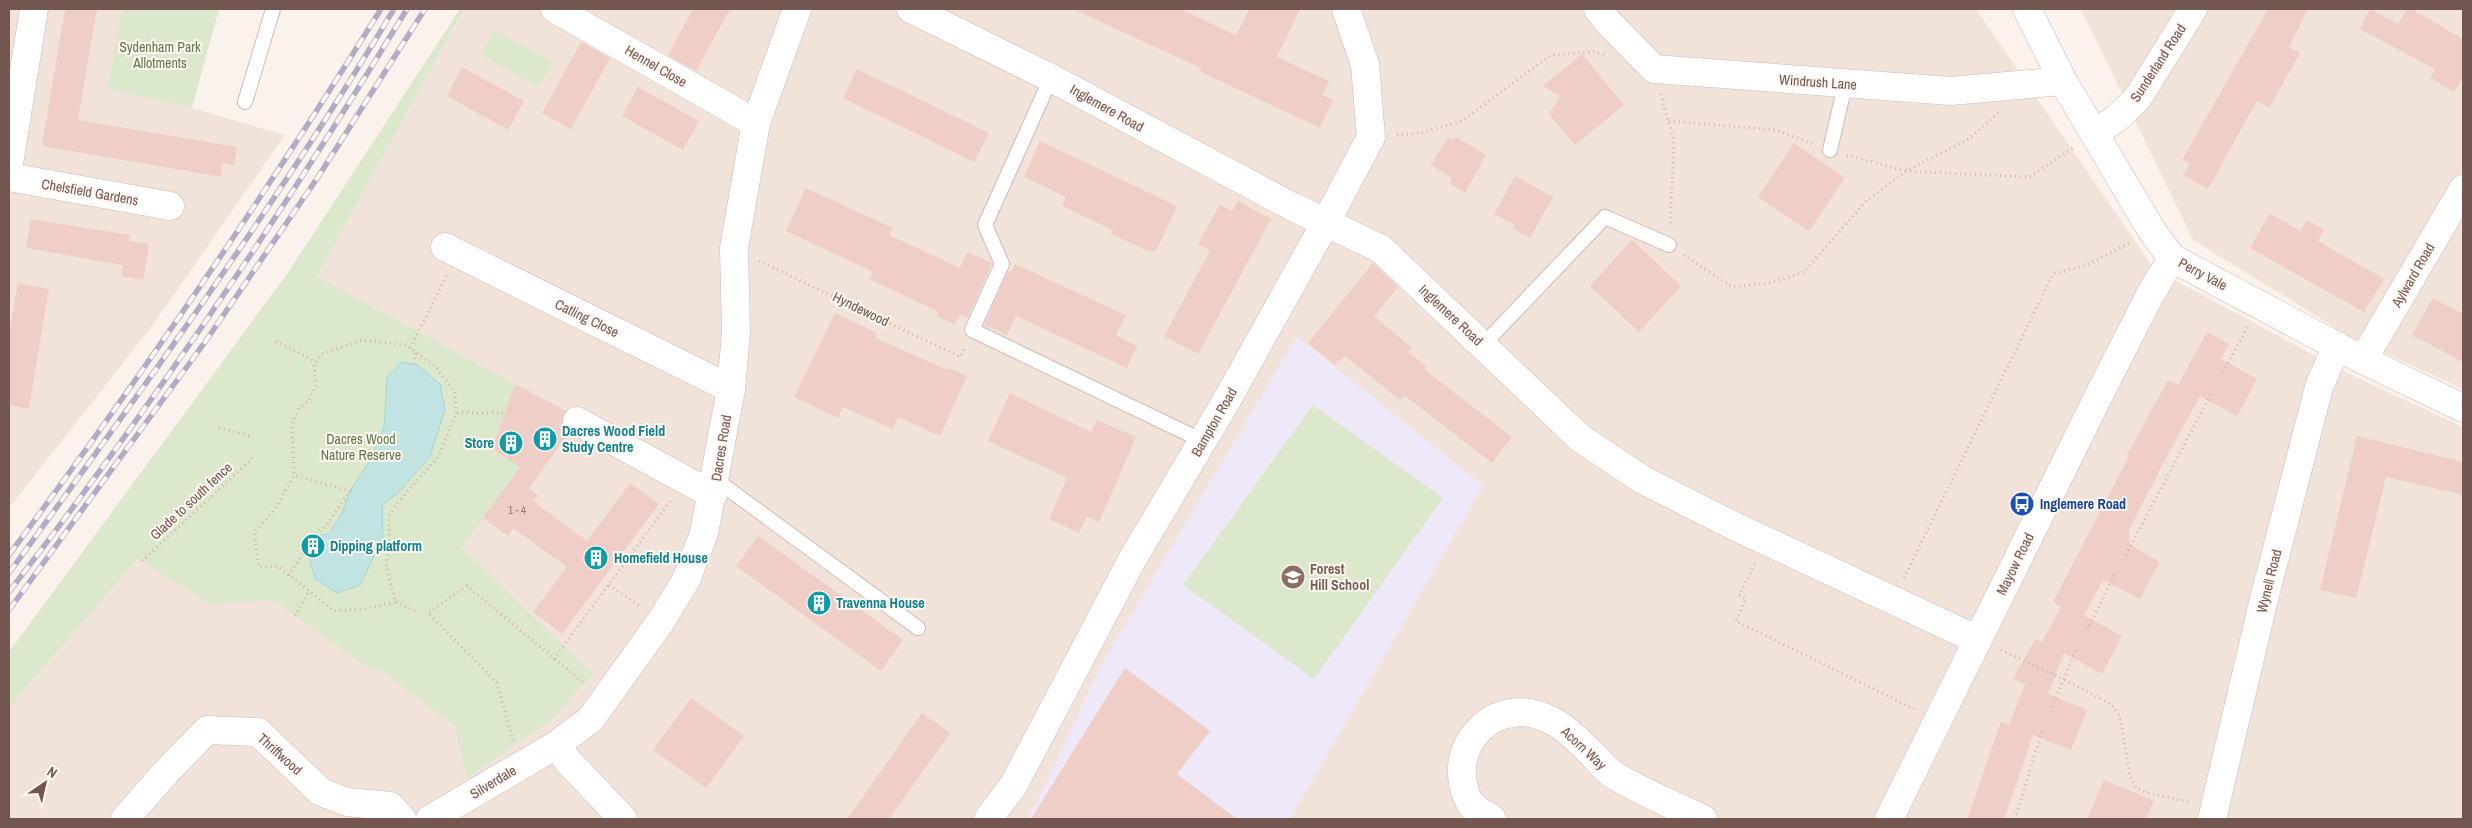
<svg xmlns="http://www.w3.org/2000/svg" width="2472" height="828" viewBox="0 0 2472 828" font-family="'Archivo Narrow',sans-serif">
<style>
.residential{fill:#f2e3da}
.education{fill:#efe8f8}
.green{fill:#dce8cb}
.water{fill:#c1e3e2;stroke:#a8d4d3}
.building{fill:#eecec6}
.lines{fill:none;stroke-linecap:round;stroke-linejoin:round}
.service-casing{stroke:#cfbbb4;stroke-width:16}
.minor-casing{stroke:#cfbbb4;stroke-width:29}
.tertiary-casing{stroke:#cfbbb4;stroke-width:29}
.secondary-casing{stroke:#d1bab2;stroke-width:29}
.path{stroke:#d3b1a8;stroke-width:3;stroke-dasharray:1 4;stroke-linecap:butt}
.service{stroke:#fff;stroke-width:14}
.minor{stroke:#fff;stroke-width:28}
.tertiary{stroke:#fff;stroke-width:28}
.secondary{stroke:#fff;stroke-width:28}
.rail-casing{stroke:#b3aac5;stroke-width:5.5}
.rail{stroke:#fef7f2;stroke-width:4;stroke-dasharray:11;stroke-linecap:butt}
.labels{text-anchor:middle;stroke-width:4;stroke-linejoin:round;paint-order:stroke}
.number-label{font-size:11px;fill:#92746e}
.park-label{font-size:14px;fill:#607849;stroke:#fef7f2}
.street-label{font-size:14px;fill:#745650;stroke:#fef7f2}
.culture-label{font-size:14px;font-weight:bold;fill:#0d838f;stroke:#fef7f2;text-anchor:start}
.transit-label{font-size:14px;font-weight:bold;fill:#164399;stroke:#fef7f2;text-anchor:start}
.education-label{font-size:14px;font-weight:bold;fill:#785e54;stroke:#fef7f2;text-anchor:start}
</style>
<rect width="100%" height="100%" fill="#fbf2ec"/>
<!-- residential -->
<g class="residential">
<path d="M9 9H122L108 89 192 108 285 135 152 326 9 508Z"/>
<path d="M464 9H1976L2154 269 2355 377 2463 427V819H9V707L137 558 317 277Z"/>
<path d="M2081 9H2463V389L2352 338 2193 240Z"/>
</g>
<!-- education -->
<path class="education" d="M1297 336 1483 486 1290 819H1027L1043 790 1100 667Z"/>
<!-- green -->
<g class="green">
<path d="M122 9H219L192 108 107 89Z"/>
<path d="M460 9H464L317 277 515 384 493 449 520 467 462 548 593 674 554 718 467 778 454 725 376 667 371 670 273 600 210 605 138 558 9 707V652L287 274Z"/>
<path d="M494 30 553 62 539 87 481 55Z"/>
<path d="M1313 405 1443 498 1314 679 1183 585Z"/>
</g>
<!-- water -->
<path class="water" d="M402 362 418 365 440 384 445 409 430 457 398 493 382 505 383 538 360 585 337 593 315 579 308 553 315 537 330 533 342 513 350 491 370 460 384 427 387 377Z"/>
<!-- building -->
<g class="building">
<path d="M65 9H97L78 120 237 147 234 165 223 163 221 177 42 146Z"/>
<path d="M693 9H730L696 71 668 55Z"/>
<path d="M1073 9H1180L1236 35 1249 9H1300L1277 57 1329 81 1322 95 1333 100 1320 128 1199 71 1201 68Z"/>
<path d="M2268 9H2308L2289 47 2300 53 2269 108 2257 101 2208 189 2183 175 2190 164 2182 160Z"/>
<path d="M2370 9 2398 24 2407 9H2412L2463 39V77L2454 92 2430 78 2435 69 2360 29Z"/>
<path d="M581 42 610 58 571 129 542 113Z"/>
<path d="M1582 54 1624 105 1575 145 1549 114 1560 96 1543 86Z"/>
<path d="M462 67 524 101 508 130 447 96Z"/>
<path d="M857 69 989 133 974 162 843 98Z"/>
<path d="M638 87 699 121 683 150 622 116Z"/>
<path d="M1448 137 1454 140 1456 137 1486 155 1465 193 1449 183 1452 178 1431 165Z"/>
<path d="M1040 141 1177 206 1156 251H1148L1111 234 1113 230 1062 206 1066 197 1024 177Z"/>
<path d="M1794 143 1845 178 1809 231 1758 197Z"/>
<path d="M1515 176 1553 197 1530 238 1513 228 1515 225 1494 214Z"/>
<path d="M806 188 893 228 889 235 960 268 967 252 992 263 968 317 960 314 955 325 937 316 939 312 869 279 873 272 786 231Z"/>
<path d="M1238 201 1271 219 1198 354 1164 336 1210 251 1198 244 1214 215 1220 204 1232 211Z"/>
<path d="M2270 213 2300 231 2307 220 2324 230 2318 241 2384 279 2364 312 2250 248Z"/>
<path d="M31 219 130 235 129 241 149 244 143 280 121 276 123 265 26 248Z"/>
<path d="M1632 240 1681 286 1639 332 1590 286Z"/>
<path d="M1373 263 1398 287 1374 316 1412 348 1408 352 1427 367 1424 369 1512 437 1492 463 1404 395 1400 400 1345 356 1335 365 1308 343Z"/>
<path d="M1015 264 1126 315 1116 335 1137 346 1127 368 1016 316 1007 335 984 325 1008 271 1011 273Z"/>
<path d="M18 283 49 289 29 409 9 405V335Z"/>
<path d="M2433 298 2463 314V362L2412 335Z"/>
<path d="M835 313 877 333 875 338 948 370 949 368 967 376 940 436 898 417 893 429 843 407 838 418 794 397Z"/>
<path d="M2207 332 2229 344 2221 359 2257 379 2237 416 2200 396 2167 456 2129 530 2130 545 2160 562 2150 580 2140 599 2103 580 2084 615 2122 636 2102 674 2064 653 2048 694 2087 710 2071 750 2033 735 2004 819H1967L2001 722 2009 725 2025 684 2013 679 2035 639 2042 642 2061 607 2053 602 2129 456 2127 455 2168 380 2178 385Z"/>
<path d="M515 384 566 411 561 422 568 434 529 488 538 495 533 501 587 541 630 483 659 504 562 634 533 612 567 567 513 528 508 536 483 518 520 467 494 450V444Z"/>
<path d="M1010 393 1091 432 1097 420 1136 437 1099 522 1087 516 1079 533 1049 519 1067 478 988 441Z"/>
<path d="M2357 436 2463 462V495L2386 477 2356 598 2320 590Z"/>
<path d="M758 536 903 640 881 671 736 566Z"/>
<path d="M1125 668 1210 731 1177 774 1237 819H1031Z"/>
<path d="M691 698 744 736 706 788 653 750Z"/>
<path d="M922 713 950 733 889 819H847Z"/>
<path d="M2104 780 2154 801 2146 819H2087Z"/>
</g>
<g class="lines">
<defs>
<g id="service">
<path d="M1051 78 985 225 1002 264 972 330 1203 441"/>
<path d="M245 102 273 9"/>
<path d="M1830 150 1845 85"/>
<path d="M1483 345 1605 217 1669 245"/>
<path d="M716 480 918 628"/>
</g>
<g id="minor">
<path d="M555 9 756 123"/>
<path d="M911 9 1051 78 1291 206 1381 249 1580 438 1643 480 1732 525 1978 640"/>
<path d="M1598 9 1608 22 1654 69 1951 91 2063 81"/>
<path d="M9 163 34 9"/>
<path d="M9 177 170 206"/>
<path d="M445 247 731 389"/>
<path d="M2363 360 2463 189"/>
<path d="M577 421 713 495"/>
<path d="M556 745 568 761 623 819"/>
<path d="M125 819 166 772 207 730 258 732 321 792 347 802 390 806 402 819"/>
<path d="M430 819 556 745 590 720 661 621 686 580 704 533 731 389 736 333 734 248 756 123 797 9"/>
<path d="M988 819 1013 786 1133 558 1224 405 1326 222 1371 137 1365 65 1346 9"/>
<path d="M1492 819C1486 814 1477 812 1471 804 1466 798 1465 791 1463 783 1455 744 1489 706 1530 713 1558 718 1576 738 1595 757 1600 762 1605 769 1611 773 1638 791 1674 805 1703 819"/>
<path d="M2212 819 2263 603 2319 387 2337 346"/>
</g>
<g id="tertiary">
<path d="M2095 133 2117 118 2137 99 2193 9"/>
<path d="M1889 819 2100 393 2150 295 2172 258"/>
</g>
<path id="secondary" d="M2027 9 2063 81 2152 231 2172 258 2363 360 2463 408"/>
</defs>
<!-- service casing -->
<use href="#service" class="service-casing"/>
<!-- minor casing -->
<use href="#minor" class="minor-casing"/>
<!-- tertiary casing -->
<use href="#tertiary" class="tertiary-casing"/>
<!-- secondary casing -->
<use href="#secondary" class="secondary-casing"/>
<!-- path -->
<g class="path">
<path d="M1661 94 1674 141 1670 226"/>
<path d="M1669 121 1776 130 1813 144"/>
<path d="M1397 135 1420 133 1462 121 1551 55 1594 52 1604 55"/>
<path d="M1847 155 1906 171 1969 139 1998 113"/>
<path d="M1684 255 1732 287 1769 283 1804 272 1866 201 1906 171 2029 177 2073 148"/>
<path d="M759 261 960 357 965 347"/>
<path d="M276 341 316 362"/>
<path d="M410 348 447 275"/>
<path d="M413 364 416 352"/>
<path d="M2223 372 2248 326"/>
<path d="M456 413 455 392 435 366 406 345 363 340 322 354 314 365 316 384 309 401 299 408 292 424 294 475 275 509 254 533 259 567 278 566 334 611 364 609 396 602 386 567 389 545V516L395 506 438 457 456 413H504"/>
<path d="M219 428 251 436"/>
<path d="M2126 555 2212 392"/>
<path d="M142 561 255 456"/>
<path d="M1755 564 1739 595 1746 599 1736 621 1916 710"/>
<path d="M289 576 314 535 325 527 350 491 294 475"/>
<path d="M1904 578 2053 274 2087 265 2129 243"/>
<path d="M609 585 640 606"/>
<path d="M396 602 416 611"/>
<path d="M295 616 309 591"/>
<path d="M2087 630 2115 574"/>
<path d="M2001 650 2063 679 2111 704 2120 716 2130 777 2136 788 2148 793 2189 802"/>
<path d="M554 659 671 500"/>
<path d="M2052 707 2076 650"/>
<path d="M513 741 497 683 428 613 467 586 585 684"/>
<path d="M2015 819 2043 728"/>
</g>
<!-- service -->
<use href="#service" class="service"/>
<!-- minor -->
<use href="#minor" class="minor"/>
<!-- tertiary -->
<use href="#tertiary" class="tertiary"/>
<!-- secondary -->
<use href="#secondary" class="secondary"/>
<defs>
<g id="rail">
<path d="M9 555C141 377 264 197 381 9"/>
<path d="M9 573C143 389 277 204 394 9"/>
<path d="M9 592C153 405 285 210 407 9"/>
<path d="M9 610 205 342 318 177 425 9"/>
</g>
</defs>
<!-- rail casing -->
<use href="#rail" class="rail-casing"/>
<!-- rail -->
<use href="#rail" class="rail"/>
</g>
<!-- icons -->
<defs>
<symbol id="building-disc" viewBox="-11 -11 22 22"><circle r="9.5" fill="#0f9aa8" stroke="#fef7f2"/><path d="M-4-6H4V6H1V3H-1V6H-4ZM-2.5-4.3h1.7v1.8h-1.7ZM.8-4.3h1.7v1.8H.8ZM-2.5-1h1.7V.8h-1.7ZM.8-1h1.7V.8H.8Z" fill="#fff"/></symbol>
<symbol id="bus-disc" viewBox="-11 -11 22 22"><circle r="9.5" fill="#1a4fb4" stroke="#fef7f2"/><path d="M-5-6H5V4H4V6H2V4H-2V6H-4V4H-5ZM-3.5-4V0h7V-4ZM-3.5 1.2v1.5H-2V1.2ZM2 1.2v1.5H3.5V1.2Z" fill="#fff"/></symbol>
<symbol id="school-disc" viewBox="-11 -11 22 22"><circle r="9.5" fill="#8d6e63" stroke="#fef7f2"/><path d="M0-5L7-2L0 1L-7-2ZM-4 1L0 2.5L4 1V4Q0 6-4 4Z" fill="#fff"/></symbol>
</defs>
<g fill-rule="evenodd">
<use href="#building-disc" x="531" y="425" width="28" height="28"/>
<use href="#building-disc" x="497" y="429" width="28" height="28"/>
<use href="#bus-disc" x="2008" y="490" width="28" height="28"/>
<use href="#building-disc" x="299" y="532" width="28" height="28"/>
<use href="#building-disc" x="582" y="544" width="28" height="28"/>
<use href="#school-disc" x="1279" y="563" width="28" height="28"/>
<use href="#building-disc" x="805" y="589" width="28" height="28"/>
</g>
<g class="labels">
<!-- number labels -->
<g class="number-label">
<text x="517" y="514">1 - 4</text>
</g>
<!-- park labels -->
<g class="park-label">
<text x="160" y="52">Sydenham Park<tspan x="160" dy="16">Allotments</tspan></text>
<text x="361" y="444">Dacres Wood<tspan x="361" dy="16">Nature Reserve</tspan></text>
</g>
<!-- street labels -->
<g class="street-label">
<text transform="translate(2158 63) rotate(-57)" y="5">Sunderland Road</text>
<text transform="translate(656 66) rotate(30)" y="5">Hennel Close</text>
<text transform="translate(1818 82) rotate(4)" y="5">Windrush Lane</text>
<text transform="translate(1107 108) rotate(29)" y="5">Inglemere Road</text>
<text transform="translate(90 192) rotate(10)" y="5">Chelsfield Gardens</text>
<text transform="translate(2203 274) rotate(28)" y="5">Perry Vale</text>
<text transform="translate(2413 275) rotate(-60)" y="5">Aylward Road</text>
<text transform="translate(861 309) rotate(26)" y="5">Hyndewood</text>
<text transform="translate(1451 315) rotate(43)" y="5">Inglemere Road</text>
<text transform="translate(587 318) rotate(26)" y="5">Catling Close</text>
<text transform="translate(1214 422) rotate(-60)" y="5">Bampton Road</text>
<text transform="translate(721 448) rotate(-81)" y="5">Dacres Road</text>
<text transform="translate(191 501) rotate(-43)" y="5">Glade to south fence</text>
<text transform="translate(2015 564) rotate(-64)" y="5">Mayow Road</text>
<text transform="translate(2269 581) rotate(-76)" y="5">Wynell Road</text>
<text transform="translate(1584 748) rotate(43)" y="5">Acorn Way</text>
<text transform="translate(280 754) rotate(42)" y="5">Thriffwood</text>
<text transform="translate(493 782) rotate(-31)" y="5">Silverdale</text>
</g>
<!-- culture labels -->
<g class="culture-label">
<text x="562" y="436">Dacres Wood Field<tspan x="562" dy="16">Study Centre</tspan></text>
<text x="494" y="448" text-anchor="end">Store</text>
<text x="330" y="551">Dipping platform</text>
<text x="614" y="563">Homefield House</text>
<text x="836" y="608">Travenna House</text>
</g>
<!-- transit labels -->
<g class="transit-label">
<text x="2040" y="509">Inglemere Road</text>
</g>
<!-- education labels -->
<g class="education-label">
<text x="1310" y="574">Forest<tspan x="1310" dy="16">Hill School</tspan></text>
</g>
</g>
<!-- border -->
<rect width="2472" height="828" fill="none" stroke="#745650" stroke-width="20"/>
<!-- north arrow -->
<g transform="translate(45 783) rotate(34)" stroke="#fef7f2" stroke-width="4" paint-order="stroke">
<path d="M0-4L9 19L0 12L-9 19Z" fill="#745650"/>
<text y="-8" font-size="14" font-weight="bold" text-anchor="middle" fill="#745650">N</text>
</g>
</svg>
